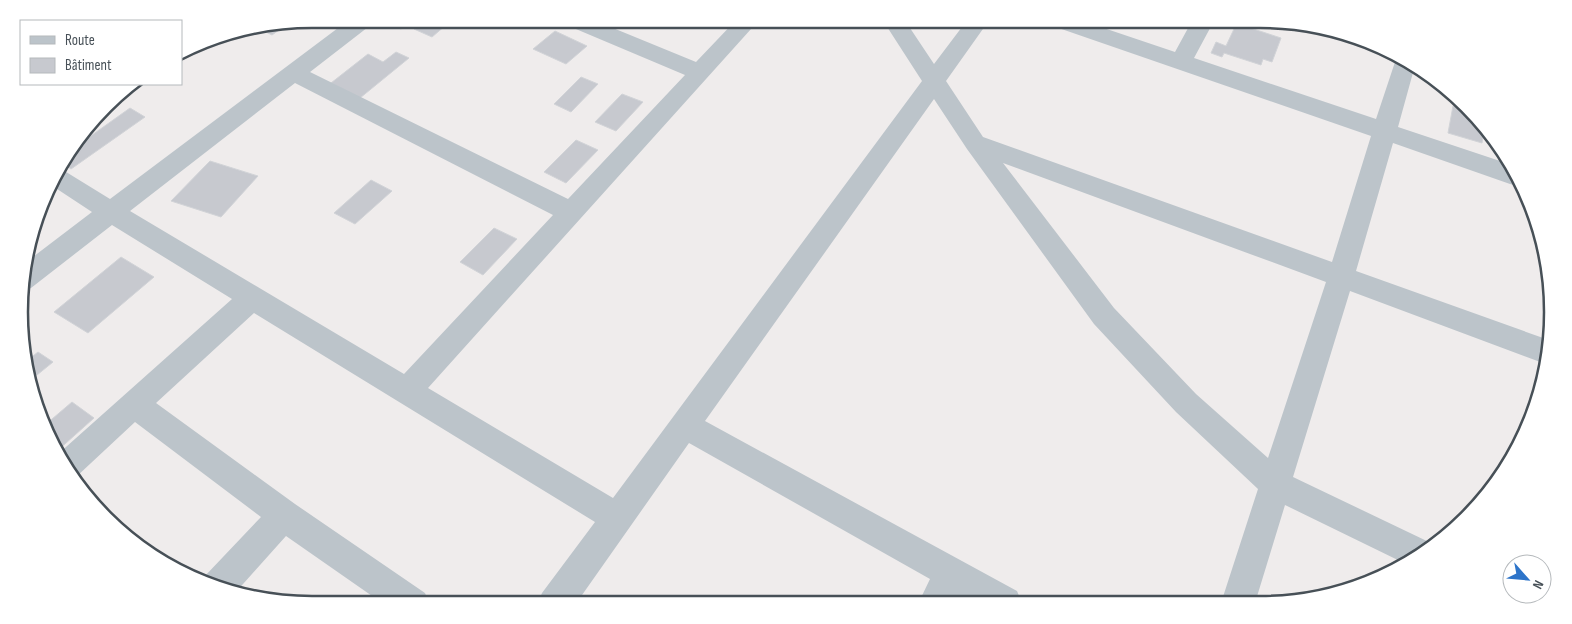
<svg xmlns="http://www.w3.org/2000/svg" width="1572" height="624" viewBox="0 0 1572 624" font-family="'Sofia Sans Condensed',sans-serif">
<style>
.building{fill:#c7c9cf;stroke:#d1d3d7}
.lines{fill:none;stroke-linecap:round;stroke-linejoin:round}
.minor{fill:#bcc4ca;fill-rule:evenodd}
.rim{fill:none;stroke:#475057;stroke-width:2.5}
</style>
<rect width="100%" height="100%" fill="#efecec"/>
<!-- building -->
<g class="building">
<path d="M388 19H414L401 29 385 21Z"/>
<path d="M426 19H453L432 37 414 29Z"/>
<path d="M1226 20 1281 38 1272 62 1263 59 1261 65 1224 53 1222 57 1211 53 1216 42 1226 46 1234 29 1224 25Z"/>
<path d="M290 22 272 35 258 28Z"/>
<path d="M555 31 587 46 566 64 533 49Z"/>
<path d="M396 52 409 58 360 98 331 83 368 54 383 62Z"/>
<path d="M581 77 598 84 571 112 554 104Z"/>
<path d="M622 94 643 102 616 131 595 122Z"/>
<path d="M1453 106 1468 110 1484 131 1482 143 1448 133Z"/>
<path d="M130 108 145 117 71 169 61 162 71 150Z"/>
<path d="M576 140 598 150 566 183 544 172Z"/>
<path d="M210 161 258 176 221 217 171 201Z"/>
<path d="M371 180 392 191 355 224 334 213Z"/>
<path d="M494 228 517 239 483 275 460 262Z"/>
<path d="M121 257 154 277 88 333 54 312Z"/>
<path d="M38 352 53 362 37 375 24 366V363Z"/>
<path d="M72 402 94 418 56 452 45 425Z"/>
</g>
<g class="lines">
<!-- minor -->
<path class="minor" d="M350 19H375L372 24 310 72 568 199 685 75 564 24 561 19H591L696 62 737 19H760L428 388 613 498 922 81 882 19H904L934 64 968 19H990L946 81 983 137 1332 262 1371 136 1047 24 1044 19H1077L1175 52 1193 19H1215L1194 58 1376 119 1396 59 1414 69 1398 127 1509 164 1524 185 1519 186 1510 184 1393 143 1356 271 1546 339 1543 363 1350 291 1293 477 1431 543 1433 546 1406 564 1285 505 1255 603H1221L1258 489 1176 412 1094 324 967 149 934 99 705 421 1017 591 1022 603 973 604 958 595 953 604H918L930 579 689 443 575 605H537L542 593 595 522 254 313 156 403 295 504 425 593 430 605H385L286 536 235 593 218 590 203 581 204 577 261 517 135 422 76 477 57 455 232 299 112 225 31 288 22 291 21 273 25 263 92 212 51 185 58 167 110 199ZM295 83 553 215 404 374 130 211ZM1003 163 1326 282 1268 458 1196 394 1114 308Z"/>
</g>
<!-- crop -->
<path d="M0 0H1572V624H0ZM312 28H1260A284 284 0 0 1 1544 312V312A284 284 0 0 1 1260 596H312A284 284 0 0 1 28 312V312A284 284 0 0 1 312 28Z" fill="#fff" fill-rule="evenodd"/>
<path class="rim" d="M312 28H1260A284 284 0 0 1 1544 312V312A284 284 0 0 1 1260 596H312A284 284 0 0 1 28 312V312A284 284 0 0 1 312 28Z"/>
<!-- legend -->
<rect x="20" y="20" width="162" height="65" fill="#ffffff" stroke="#b5b9bc"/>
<rect x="30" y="36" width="25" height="8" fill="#bcc4ca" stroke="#b5b9bc"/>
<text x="65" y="45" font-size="15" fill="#475057">Route</text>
<rect x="30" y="58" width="25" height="15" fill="#c7c9cf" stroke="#b5b9bc"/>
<text x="65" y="70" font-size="15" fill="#475057">Bâtiment</text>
<!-- north arrow -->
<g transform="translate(1527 579) rotate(117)"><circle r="24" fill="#ffffff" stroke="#b5b9bc"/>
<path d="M0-4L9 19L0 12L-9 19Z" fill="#2d74c9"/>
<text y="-8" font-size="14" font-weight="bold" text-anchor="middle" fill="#475057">N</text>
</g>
</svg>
